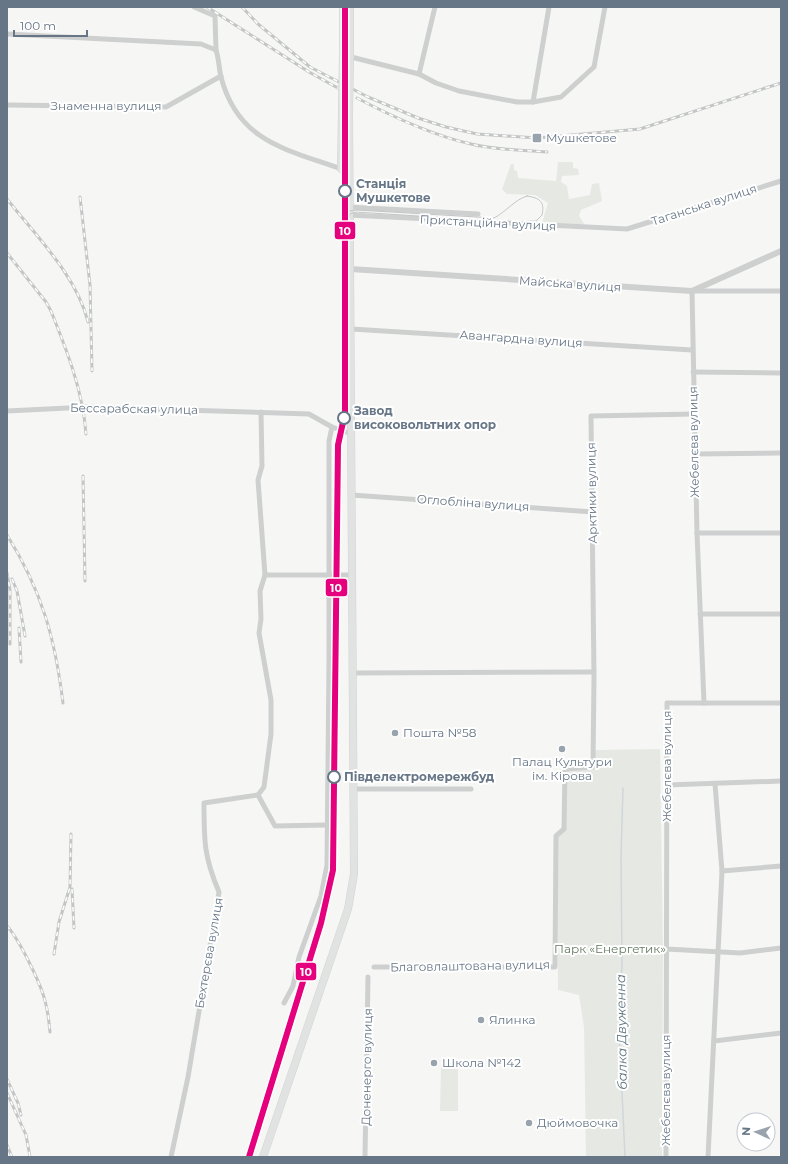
<svg xmlns="http://www.w3.org/2000/svg" width="788" height="1164" viewBox="0 0 788 1164" font-family="Montserrat,sans-serif">
<style>
.green{fill:#e6e9e3}
.lines{fill:none;stroke-linecap:round;stroke-linejoin:round}
.stream{stroke:#d0d6da;stroke-width:1.5}
.secondary-casing{stroke:#d3d4d5;stroke-width:8}
.minor{stroke:#ced0d0;stroke-width:5}
.tertiary{stroke:#ced0d0;stroke-width:6}
.secondary{stroke:#e1e2e2;stroke-width:7}
.tram{stroke:#c4c6c6;stroke-width:1}
.rail-casing{stroke:#c4c6c6;stroke-width:3}
.rail{stroke:#fff;stroke-width:1.5;stroke-dasharray:4.5;stroke-linecap:butt}
.secondary-bridge-casing{stroke:#d3d4d5;stroke-width:8;stroke-linecap:butt}
.secondary-bridge{stroke:#e1e2e2;stroke-width:7}
.tram-1-casing{stroke:#fff;stroke-width:9}
.tram-1{stroke:#e5007d;stroke-width:6}
.poi-dot{fill:#98a3ad;stroke:#fff;stroke-width:1.5}
.stop-dot{fill:#fff;stroke:#667686;stroke-width:2}
.labels{text-anchor:middle;stroke-width:4;stroke-linejoin:round;paint-order:stroke}
.street-label{font-size:12px;fill:#667686;stroke:#fff}
.poi-label{font-size:12px;fill:#667686;stroke:#fff;text-anchor:start}
.stop-label{font-size:12px;font-weight:bold;fill:#667686;stroke:#fff;text-anchor:start}
.park-label{font-size:12px;fill:#647861;stroke:#fff}
.water-label{font-size:13px;font-style:italic;fill:#617782;stroke:#fff}
.line-badge{stroke:#fff;stroke-width:1.5}
.badge-label{font-size:11px;text-anchor:middle;font-weight:bold;fill:#fff}
</style>
<rect width="100%" height="100%" fill="#f6f6f5"/>
<!-- green -->
<g class="green">
<path d="M558 162H573V168L578 169 579 175 562 176 561 182 567 186 569 199 590 195 592 184 599 183 602 201 581 210 579 216 585 225 547 228 542 223 548 203 535 195 507 194 502 189 511 164H514V170L517 171 518 178 556 181Z"/>
<path d="M660 749 663 949 662 1157H586L584 1027 579 995 558 990 557 837 565 829 567 771 594 768 595 750Z"/>
<path d="M441 1065 458 1066V1111H440Z"/>
</g>
<g class="lines">
<!-- stream -->
<path class="stream" d="M623 788 621 856 622 964 619 1028 625 1157"/>
<defs>
<g id="secondary">
<path d="M343 55V7"/>
<path d="M350 56V7"/>
<path d="M342 111 341 169 349 173"/>
<path d="M263 1157 348 909 354 874 349 113"/>
</g>
</defs>
<!-- secondary casing -->
<use href="#secondary" class="secondary-casing"/>
<!-- minor -->
<g class="minor">
<path d="M194 7 215 16 216 50"/>
<path d="M7 34 201 44 216 50C219 59 219 69 221 77 238 142 286 149 341 169"/>
<path d="M347 56 419 74 436 83 459 91 517 102H533L561 97 594 67 605 7"/>
<path d="M419 74 435 7"/>
<path d="M533 102 549 7"/>
<path d="M7 105 166 107 221 76"/>
<path d="M349 207 478 214"/>
<path d="M349 215 627 229 781 181"/>
<path d="M351 329 692 350"/>
<path d="M693 372 781 373"/>
<path d="M7 411 88 407 309 414 332 427 352 434"/>
<path d="M261 412 262 466 258 480 265 575"/>
<path d="M695 454 781 453"/>
<path d="M352 495 593 512"/>
<path d="M697 533H781"/>
<path d="M700 614H781"/>
<path d="M354 673 594 672"/>
<path d="M704 703H781"/>
<path d="M667 785 781 781"/>
<path d="M354 789H471"/>
<path d="M326 825 275 826 258 795 264 787 271 734V700L259 633 261 619 260 591 265 575H353"/>
<path d="M722 871 781 866"/>
<path d="M666 949 740 953 781 948"/>
<path d="M374 967H555L556 836 564 829 565 769 593 767 594 677 591 416 694 414"/>
<path d="M284 1003 293 986 299 957 321 896 327 865 329 661V441L332 427"/>
<path d="M714 1041 781 1033"/>
<path d="M171 1157 188 1077 219 892C204 857 204 841 204 803L258 795"/>
<path d="M365 1157 368 977"/>
<path d="M666 1157 667 703H704L697 533 692 291H781"/>
<path d="M708 1157 722 871 715 784"/>
</g>
<!-- tertiary -->
<path class="tertiary" d="M350 269 692 291 781 251"/>
<!-- secondary -->
<use href="#secondary" class="secondary"/>
<!-- tram -->
<path class="tram" d="M527 196C540 198 545 202 542 215L536 221 510 222 356 212 350 214 346 227 344 222 349 211 357 210 494 218C506 212 514 200 527 196Z"/>
<defs>
<g id="rail">
<path d="M207 7 309 72 345 92"/>
<path d="M242 7 258 24 310 67 368 97 418 118 446 127 477 134 537 138 640 129 781 83"/>
<path d="M357 98C393 117 431 135 471 144 495 150 522 150 547 152"/>
<path d="M80 197 90 285 92 371"/>
<path d="M7 199C36 236 77 276 88 322"/>
<path d="M7 253 46 302 51 311C67 351 83 391 86 434"/>
<path d="M83 476 85 581"/>
<path d="M7 535C42 591 55 638 63 703"/>
<path d="M7 573 10 590V644"/>
<path d="M12 579 17 591 25 636"/>
<path d="M19 628 21 662"/>
<path d="M72 889 74 928"/>
<path d="M7 926C19 939 41 984 45 1001 48 1011 49 1022 50 1032"/>
<path d="M54 954 59 922 70 887 71 834"/>
<path d="M7 1079 18 1103 21 1115"/>
<path d="M7 1093 26 1135 30 1157"/>
<path d="M7 1145 12 1157"/>
</g>
</defs>
<!-- rail casing -->
<use href="#rail" class="rail-casing"/>
<!-- rail -->
<use href="#rail" class="rail"/>
<defs>
<g id="secondary-bridge">
<path d="M342 111 343 55"/>
<path d="M349 113 350 56"/>
</g>
</defs>
<!-- secondary-bridge casing -->
<use href="#secondary-bridge" class="secondary-bridge-casing"/>
<!-- secondary-bridge -->
<use href="#secondary-bridge" class="secondary-bridge"/>
<defs>
<path id="tram-1" d="M249 1157 321 923 333 870 338 445 345 413V7"/>
</defs>
<!-- tram-1 casing -->
<use href="#tram-1" class="tram-1-casing"/>
<!-- tram-1 -->
<use href="#tram-1" class="tram-1"/>
</g>
<!-- markers -->
<g class="poi-dot">
<rect x="532" y="133" width="10" height="10" rx="2"/>
<circle cx="395" cy="733" r="4"/>
<circle cx="562" cy="749" r="4"/>
<circle cx="481" cy="1020" r="4"/>
<circle cx="434" cy="1063" r="4"/>
<circle cx="529" cy="1123" r="4"/>
</g>
<g class="stop-dot">
<circle cx="345" cy="191" r="6"/>
<circle cx="344" cy="418" r="6"/>
<circle cx="334" cy="777" r="6"/>
</g>
<g class="labels">
<!-- street labels -->
<g class="street-label">
<text x="106" y="110">Знаменна вулиця</text>
<text transform="translate(704 205) rotate(-18)" y="4">Таганська вулиця</text>
<text transform="translate(488 223) rotate(3)" y="4">Пристанційна вулиця</text>
<text transform="translate(570 284) rotate(4)" y="4">Майська вулиця</text>
<text transform="translate(521 339) rotate(4)" y="4">Авангардна вулиця</text>
<text transform="translate(134 409) rotate(1)" y="4">Бессарабская улица</text>
<text transform="translate(694 442) rotate(-91)" y="4">Жебелєва вулиця</text>
<text transform="translate(592 493) rotate(-91)" y="4">Арктики вулиця</text>
<text transform="translate(473 503) rotate(4)" y="4">Оглобліна вулиця</text>
<text transform="translate(667 766) rotate(-90)" y="4">Жебелєва вулиця</text>
<text transform="translate(209 953) rotate(-80)" y="4">Бехтерєва вулиця</text>
<text transform="translate(470 966) rotate(-1)" y="4">Благовлаштована вулиця</text>
<text transform="translate(367 1067) rotate(-89)" y="4">Доненерго вулиця</text>
<text transform="translate(666 1090) rotate(-90)" y="4">Жебелєва вулиця</text>
</g>
<!-- poi labels -->
<g class="poi-label">
<text x="546" y="142">Мушкетове</text>
<text x="403" y="737">Пошта №58</text>
<text x="562" y="766" text-anchor="middle">Палац Культури<tspan x="562" dy="14">ім. Кірова</tspan></text>
<text x="489" y="1024">Ялинка</text>
<text x="442" y="1067">Школа №142</text>
<text x="537" y="1127">Дюймовочка</text>
</g>
<!-- stop labels -->
<g class="stop-label">
<text x="356" y="188">Станція<tspan x="356" dy="14">Мушкетове</tspan></text>
<text x="354" y="415">Завод<tspan x="354" dy="14">високовольтних опор</tspan></text>
<text x="344" y="781">Півделектромережбуд</text>
</g>
<!-- park labels -->
<g class="park-label">
<text x="610" y="953">Парк «Енергетик»</text>
</g>
<!-- water labels -->
<g class="water-label">
<text transform="translate(621 1032) rotate(-91)" y="5">балка Двуженна</text>
</g>
</g>
<g class="line-badge">
<rect x="334" y="221" width="22" height="19" rx="4" fill="#e5007d"/>
<rect x="325" y="578" width="23" height="19" rx="4" fill="#e5007d"/>
<rect x="295" y="962" width="22" height="19" rx="4" fill="#e5007d"/>
</g>
<g class="badge-label">
<text x="345" y="235">10</text>
<text x="336" y="592">10</text>
<text x="306" y="976">10</text>
</g>
<!-- border -->
<rect width="788" height="1164" fill="none" stroke="#667686" stroke-width="16"/>
<!-- north arrow -->
<g transform="translate(756 1132) rotate(273)"><circle r="19" fill="#ffffff" stroke="#c2c8cf"/>
<path d="M0-3L7 15L0 10L-7 15Z" fill="#98a3ad"/>
<text y="-6" font-size="11" font-weight="bold" text-anchor="middle" fill="#667686">N</text>
</g>
<!-- scale -->
<path d="M14 30v6h73v-6" fill="none" stroke="#667686" stroke-width="2"/>
<text x="20" y="30" font-size="12" fill="#667686" stroke="#ffffff" stroke-width="3" paint-order="stroke">100 m</text>
</svg>
